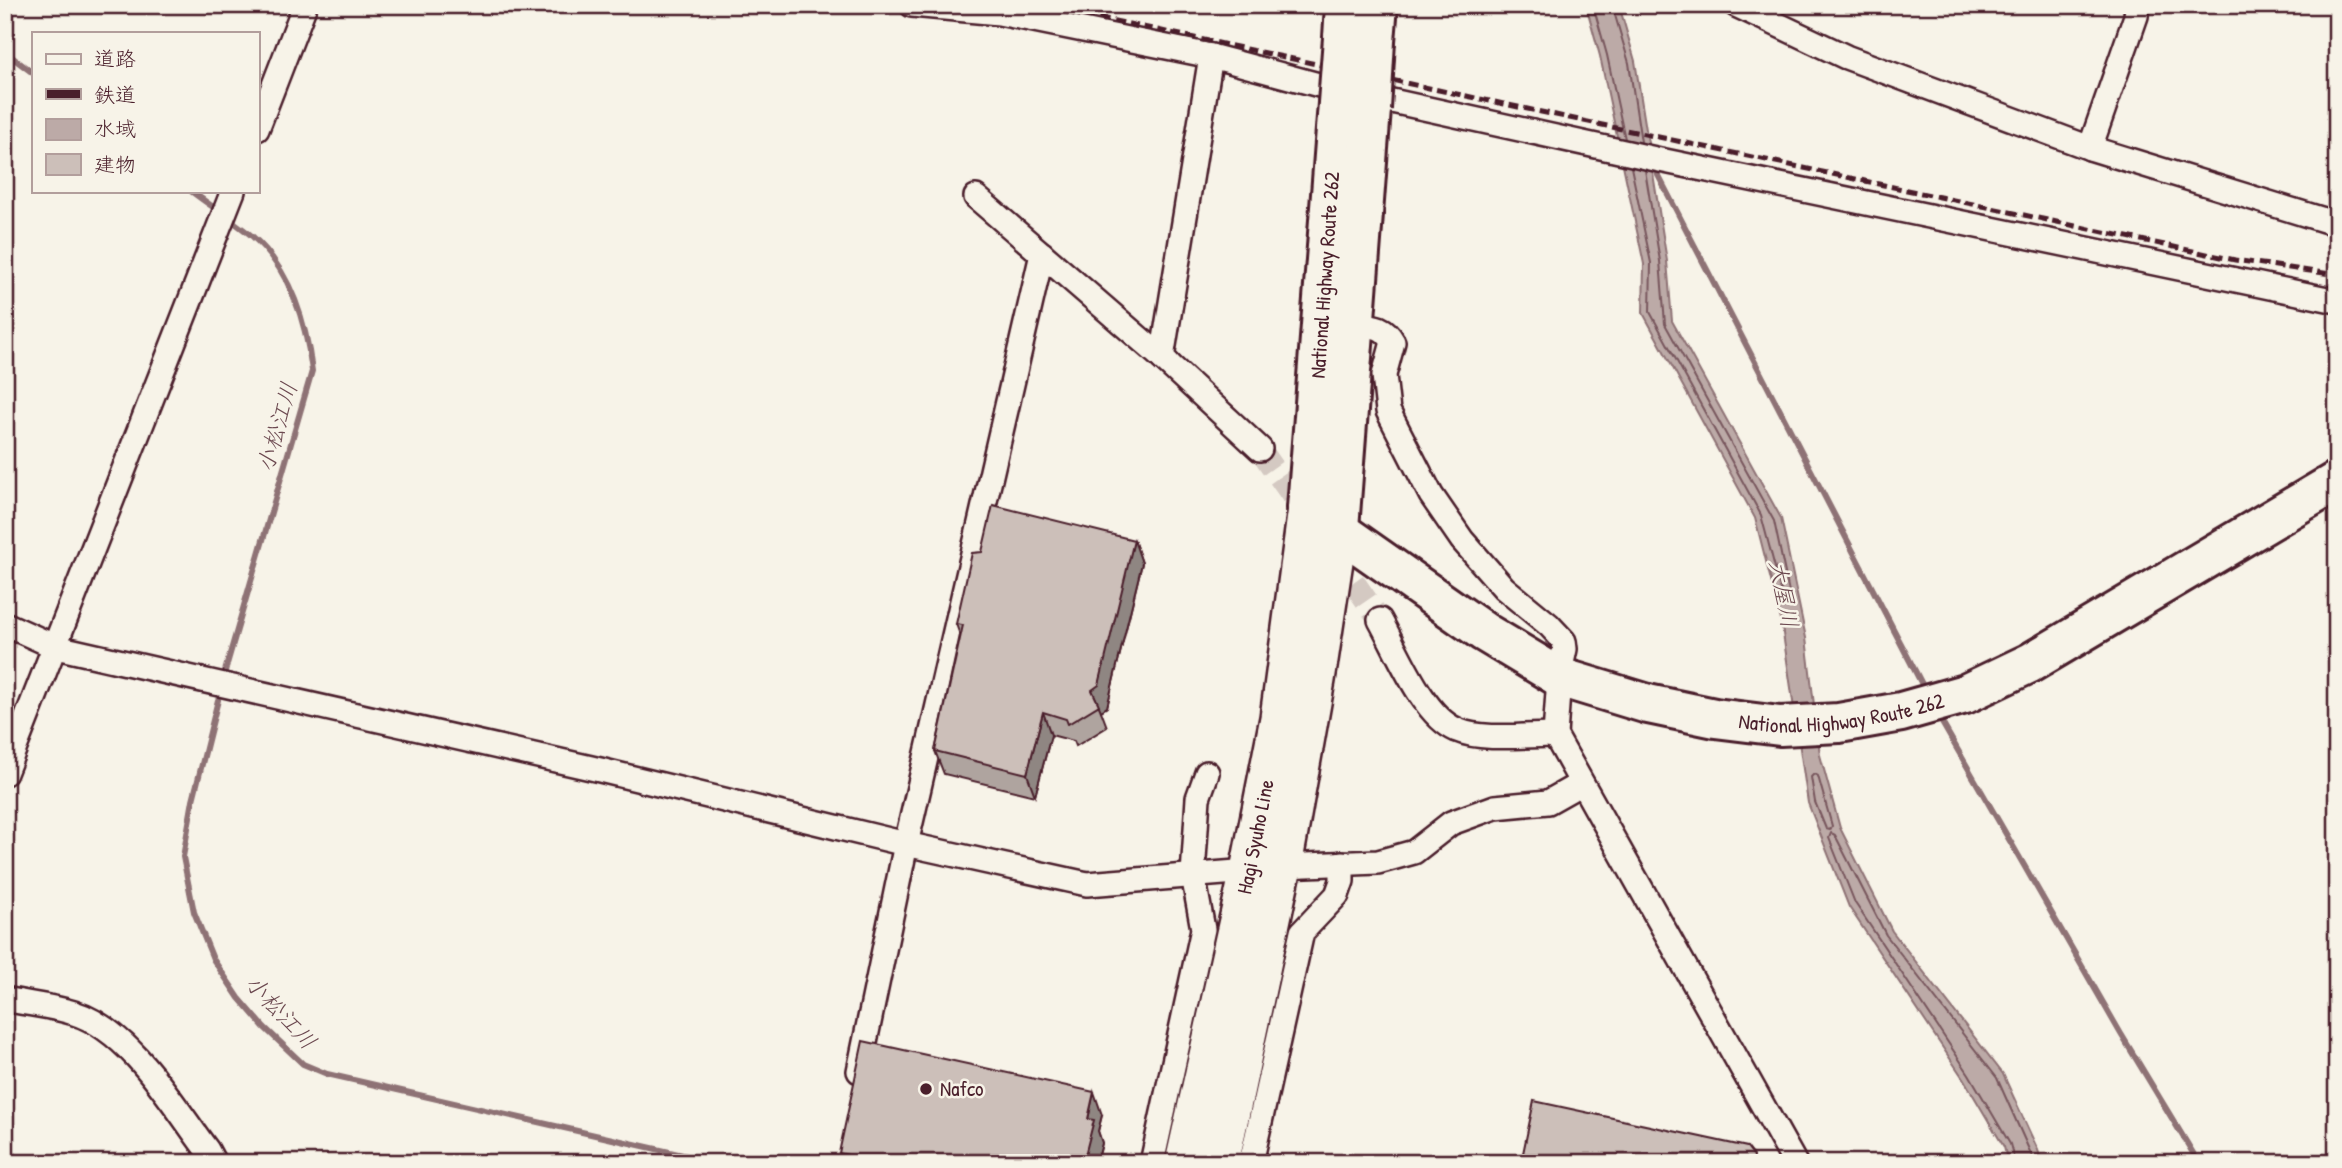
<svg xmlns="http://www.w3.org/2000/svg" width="2342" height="1168" viewBox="0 0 2342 1168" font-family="'Patrick Hand','Klee One',sans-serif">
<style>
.water{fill:#bcaaa7;stroke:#8e7275;stroke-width:2}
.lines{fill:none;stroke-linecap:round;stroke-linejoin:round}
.shore{stroke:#78575d;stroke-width:2}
.stream{stroke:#8e7275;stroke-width:6}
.street-tunnel{stroke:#d4c9c2;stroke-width:23;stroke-dasharray:23 11;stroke-linecap:butt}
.street-casing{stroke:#4a1f2b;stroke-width:28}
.primary-casing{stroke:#4a1f2b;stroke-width:42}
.highway-casing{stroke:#4a1f2b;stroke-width:44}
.street{stroke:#f7f3e8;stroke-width:23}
.primary{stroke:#f7f3e8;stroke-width:37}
.highway{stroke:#f7f3e8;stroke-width:38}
.rail{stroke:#4a1f2b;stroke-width:5;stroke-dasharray:10 5;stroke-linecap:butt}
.highway-bridge-casing{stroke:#4a1f2b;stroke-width:44;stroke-linecap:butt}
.highway-bridge{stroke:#f7f3e8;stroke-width:38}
.wall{fill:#afa49f;stroke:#4a1f2b;stroke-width:2}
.shaded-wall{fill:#8f8682;stroke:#4a1f2b;stroke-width:2}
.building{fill:#ccbfb9;stroke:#4a1f2b;stroke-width:2}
.poi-dot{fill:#4a1f2b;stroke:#f7f3e8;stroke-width:2.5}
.labels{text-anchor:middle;stroke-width:5;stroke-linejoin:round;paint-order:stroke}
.street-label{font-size:21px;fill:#4a1f2b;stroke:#f7f3e8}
.poi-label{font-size:21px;fill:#4a1f2b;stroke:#f7f3e8;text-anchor:start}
.water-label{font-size:23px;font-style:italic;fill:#6c4950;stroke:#f7f3e8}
</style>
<rect width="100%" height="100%" fill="#f7f3e8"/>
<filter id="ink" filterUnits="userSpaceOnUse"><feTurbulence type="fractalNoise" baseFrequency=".0143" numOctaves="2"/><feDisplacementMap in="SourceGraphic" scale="14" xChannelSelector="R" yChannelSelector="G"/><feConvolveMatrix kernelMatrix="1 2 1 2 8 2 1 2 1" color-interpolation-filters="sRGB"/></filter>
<g filter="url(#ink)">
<!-- water -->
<path class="water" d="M1586 5H1619L1635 61 1667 261 1672 321 1781 518 1806 638 1820 755 1840 828 1892 931 2003 1074 2038 1150 2042 1163H2008L2004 1147 1963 1078 1849 907 1808 803 1781 620 1755 518 1643 313 1644 264 1600 56Z"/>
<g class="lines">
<!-- shore -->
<g class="shore">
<path d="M1593 5 1607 55 1625 139"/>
<path d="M1612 5 1629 63 1641 142"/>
<path d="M1631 167 1651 263 1650 312 1761 515 1783 598 1787 601 1790 597 1774 521 1665 324 1660 261 1645 170"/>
<path d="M1814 774 1818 776 1832 826 1830 830 1826 829 1815 802 1811 777Z"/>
<path d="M2015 1163 2010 1144 1969 1074 1855 903 1829 838 1831 833 1835 835 1886 935 1997 1078 2035 1163"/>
</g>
<!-- stream -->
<g class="stream">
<path d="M5 52 33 73"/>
<path d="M1654 163 1658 175 1926 692"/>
<path d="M191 191C211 206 232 220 252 236 291 270 306 322 312 371L225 671"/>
<path d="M218 700 193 800 183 857 194 912 213 959 239 998 264 1027 303 1064 327 1074 718 1163"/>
<path d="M1937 714 2121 1034 2199 1163"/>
</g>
<!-- street-tunnel -->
<g class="street-tunnel">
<path d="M1260 449 1306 515"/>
<path d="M1334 554 1380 620"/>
</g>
<defs>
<g id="street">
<path d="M912 5 999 13 1211 56 1319 85 1660 160 2337 301"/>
<path d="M1736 5 1846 57 2090 148 2337 224"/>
<path d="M1211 56 1162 358 1260 449"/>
<path d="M257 129 305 5"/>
<path d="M2090 148 2136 16 2137 5"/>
<path d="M976 197 1168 363"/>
<path d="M1354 324C1372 326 1384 325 1393 342L1384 375 1388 411 1431 495 1462 540 1504 588 1549 625 1564 641 1565 649 1559 677 1555 735 1795 1163"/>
<path d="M1380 620C1398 652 1423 716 1457 730 1482 741 1527 735 1555 735"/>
<path d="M5 624 56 647 600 770 906 844 1087 884 1249 871 1283 866 1378 862 1414 852 1451 823 1495 807 1548 802 1580 784"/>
<path d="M5 773 233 191"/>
<path d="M5 999C28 1004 52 1006 74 1013 130 1030 173 1105 207 1150L214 1163"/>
<path d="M859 1071 906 844 1042 254"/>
<path d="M1152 1163 1203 929 1193 875 1198 798 1207 773"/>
<path d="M1251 1163 1302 932 1337 895 1342 881V863"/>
</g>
<g id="primary">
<path id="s1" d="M1184 1163 1249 871 1279 718 1307 508"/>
<path d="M1220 1163 1283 866 1316 680 1339 528"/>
</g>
<g id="highway">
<path d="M1343 38 1345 5"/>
<path d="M1375 41 1378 5"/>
<path id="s2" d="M1338 103 1307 508 1484 632 1559 677 1648 704 1715 718 1780 726 1839 723 1901 712 1965 694 2030 663 2337 481"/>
<path d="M1339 528 1371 109"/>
</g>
</defs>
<!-- street casing -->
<use href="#street" class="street-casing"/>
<!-- primary casing -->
<use href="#primary" class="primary-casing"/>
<!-- highway casing -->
<use href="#highway" class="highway-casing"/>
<!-- street -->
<use href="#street" class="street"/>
<!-- primary -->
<use href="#primary" class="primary"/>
<!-- highway -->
<use href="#highway" class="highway"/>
<!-- rail -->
<path class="rail" d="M1040 5 2235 260 2337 275"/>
<defs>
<g id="highway-bridge">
<path d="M1338 103 1343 38"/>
<path d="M1371 109 1375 41"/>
</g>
</defs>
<!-- highway-bridge casing -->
<use href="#highway-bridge" class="highway-bridge-casing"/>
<!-- highway-bridge -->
<use href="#highway-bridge" class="highway-bridge"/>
</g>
<!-- wall -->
<g class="wall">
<path d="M1134 540 1142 563 1107 707 1101 711 1107 727 1076 746 1074 741 1051 735 1035 796 944 774 935 751 960 635 956 624Z"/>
<path d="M1102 1115 1098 1131 1102 1143 1097 1163H843L839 1153Z"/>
</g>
<!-- shaded-wall -->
<g class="shaded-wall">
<path d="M1134 540 1142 563 1107 707 1101 711 1092 690Z"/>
<path d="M1043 712 1051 735 1035 796 1027 774Z"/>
<path d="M1094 1092 1102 1115 1098 1131 1102 1143 1097 1163H1083L1088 1119Z"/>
</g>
<!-- building -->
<g class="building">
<path d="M993 505 1134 540 1099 685 1092 690 1099 705 1068 724 1066 719 1043 712 1027 774 935 751 963 625 956 624 972 553 982 552Z"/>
<path d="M863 1041 1094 1092 1088 1119 1094 1120 1083 1163H887L839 1153Z"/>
<path d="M1534 1101 1747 1147 1754 1156 1753 1163H1521Z"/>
</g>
</g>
<!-- markers -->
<circle class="poi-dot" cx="926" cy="1089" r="7"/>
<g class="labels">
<!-- street labels -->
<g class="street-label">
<text transform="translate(1325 275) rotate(-86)" y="7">National Highway Route 262</text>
<text dy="7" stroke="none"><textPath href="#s2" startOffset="999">National Highway Route 262</textPath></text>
<text dy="7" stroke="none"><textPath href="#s1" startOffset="334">Hagi Syuho Line</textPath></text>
</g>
<!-- poi labels -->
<g class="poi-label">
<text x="940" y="1096">Nafco</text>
</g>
<!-- water labels -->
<g class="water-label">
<text transform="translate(277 427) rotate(-74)" y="8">小松江川</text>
<text transform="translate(1784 594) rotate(79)" y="8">大屋川</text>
<text transform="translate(281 1012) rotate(47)" y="8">小松江川</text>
</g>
</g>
<!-- margin -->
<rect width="2342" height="1168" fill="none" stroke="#f7f3e8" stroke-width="28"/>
<rect x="14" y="14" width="2314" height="1140" fill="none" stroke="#4a1f2b" stroke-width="2.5" filter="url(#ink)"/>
<!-- legend -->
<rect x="32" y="32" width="228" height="161" fill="#f7f3e8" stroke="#b29e9c" stroke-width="2"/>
<rect x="46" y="54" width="35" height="10" fill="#f7f3e8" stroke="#b29e9c" stroke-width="2"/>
<text x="94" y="66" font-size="21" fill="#4a1f2b">道路</text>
<rect x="46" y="89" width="35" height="10" fill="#4a1f2b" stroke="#b29e9c" stroke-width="2"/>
<text x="94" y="102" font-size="21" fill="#4a1f2b">鉄道</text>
<rect x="46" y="119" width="35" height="21" fill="#bcaaa7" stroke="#b29e9c" stroke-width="2"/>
<text x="94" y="136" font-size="21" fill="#4a1f2b">水域</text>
<rect x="46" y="154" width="35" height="21" fill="#ccbfb9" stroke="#b29e9c" stroke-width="2"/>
<text x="94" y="172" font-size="21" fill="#4a1f2b">建物</text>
</svg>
